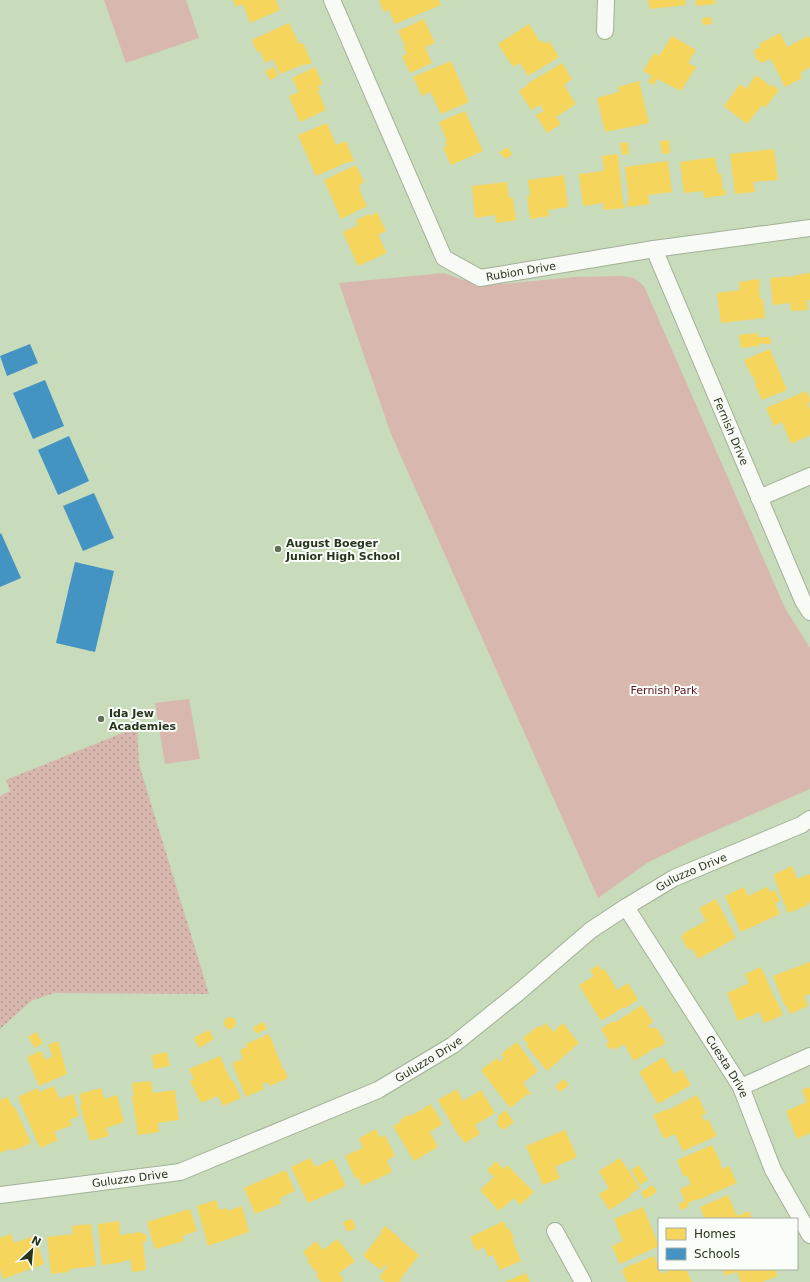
<svg xmlns="http://www.w3.org/2000/svg" width="810" height="1282" viewBox="0 0 810 1282" font-family="'DejaVu Sans',sans-serif">
<style>
.grass{fill:url(#grass-dots)}
.park{fill:#d8b8ae}
.homes{fill:#f6d55c}
.schools{fill:#4393c3}
.lines{fill:none;stroke-linecap:round;stroke-linejoin:round}
.minor-casing{stroke:#a2b197;stroke-width:18}
.minor{stroke:#f7faf5;stroke-width:16}
.poi-dot{fill:#606f55;stroke:#fafef8;stroke-width:1.5}
.labels{text-anchor:middle;stroke-width:4;stroke-linejoin:round;paint-order:stroke}
.street-label{font-size:11px;fill:#28351e;stroke:#fafef8}
.poi-label{font-size:11px;font-weight:bold;fill:#28351e;stroke:#fafef8;text-anchor:start}
.park-label{font-size:11px;fill:#610f23;stroke:#fafef8}
</style>
<defs>
<pattern id="grass-dots" width="8" height="8" patternUnits="userSpaceOnUse"><rect width="8" height="8" fill="#d8b8ae"/><path d="M2 2h.1M6 6h.1" fill="none" stroke="#af968d" stroke-width="1.8" stroke-linecap="round"/></pattern>
</defs>
<rect width="100%" height="100%" fill="#c8dbbb"/>
<!-- grass -->
<path class="grass" d="M137 727 139 764 209 994 54 993 31 1001 0 1029V796L10 791 6 780Z"/>
<!-- park -->
<g class="park">
<path d="M104 0H186L199 38 126 63Z"/>
<path d="M444 273C450 275 458 279 465 280 478 282 490 280 503 284L575 277 622 276 634 278 644 286 785 608 810 648V789L694 840 647 863 598 898 391 434 339 283Z"/>
<path d="M189 699 200 759 165 764 155 703Z"/>
</g>
<!-- homes -->
<g class="homes">
<path d="M233 0H276L280 10 250 23 243 4 236 7Z"/>
<path d="M379 0H439L441 5 395 24 389 10 384 12Z"/>
<path d="M648 0H685L686 5 650 9Z"/>
<path d="M696 0H715V4L696 6Z"/>
<path d="M711 17 712 24 703 25 702 18Z"/>
<path d="M424 19 435 43 425 47 432 63 410 73 402 56 407 54 404 48 405 46 398 31Z"/>
<path d="M289 23 299 44 303 43 312 63 306 65 305 64 280 74 273 59 265 63 260 51 257 52 252 40Z"/>
<path d="M529 24 540 42 542 40 544 44 549 41 559 57 528 76 520 63 513 67 498 44Z"/>
<path d="M780 33 787 47 808 36 810 39V67L800 73 802 78 785 87 771 59 761 63 756 58 754 50 761 47 759 44Z"/>
<path d="M672 36 696 50 688 63 696 67 681 91 657 79 654 85 648 82 652 76 643 71 654 53 659 56Z"/>
<path d="M451 61 469 102 441 114 431 92 422 96 413 77Z"/>
<path d="M562 63 572 79 564 85 576 104 556 117 561 124 547 133 536 115 544 111 540 105 531 110 519 91 528 85 527 84Z"/>
<path d="M274 67 278 76 270 80 265 71Z"/>
<path d="M315 67 323 84 318 86 320 90 318 91 326 110 300 122 289 96 299 92 292 78Z"/>
<path d="M756 75 772 87 773 85 779 90 765 108 762 105 747 124 724 106 740 84 746 89Z"/>
<path d="M639 81 649 123 605 132 597 98 619 92 618 87Z"/>
<path d="M465 111 483 151 451 165 443 148 447 146 445 142 447 141 439 122Z"/>
<path d="M327 123 336 145 346 141 354 161 348 163V162L316 176 298 135Z"/>
<path d="M669 140 670 153 662 154 660 141Z"/>
<path d="M628 142 629 154 622 155 620 143Z"/>
<path d="M508 147 512 155 504 159 502 154 500 155 499 152Z"/>
<path d="M774 149 778 180 753 182 755 192 735 194 730 154Z"/>
<path d="M618 154 623 204H625V208L604 210 603 203 583 206 579 174 604 171 602 156Z"/>
<path d="M715 157 718 174 721 173 723 190 725 189 726 195 704 198 703 191 684 193 680 162Z"/>
<path d="M668 161 672 192 648 195 650 204 628 207 627 201 629 200 625 167Z"/>
<path d="M356 165 364 182 359 185 361 188 359 189 367 206 341 219 324 180Z"/>
<path d="M564 175 568 207 548 210 549 216 530 219 527 196H530L528 180Z"/>
<path d="M507 182 509 198H513L516 220 496 223 495 215 475 218 472 186Z"/>
<path d="M377 212 386 231 378 235 387 253 358 266 343 232 358 225 356 220 369 214 370 216Z"/>
<path d="M810 273V300H807L808 310 791 311 790 303 773 305 770 278 796 276V275Z"/>
<path d="M759 279 760 286 759 287 760 299H763L765 318 721 323 717 293 740 290 739 282Z"/>
<path d="M758 333V337H770L771 344H764V343L759 344V346L741 348 739 335Z"/>
<path d="M770 349 787 390 762 400 755 384 756 383 753 376H752L744 360Z"/>
<path d="M806 391 810 399V402L807 403 810 410V435L791 444 782 422 774 426 766 408Z"/>
<path d="M792 866 797 879 810 874V902L807 903 808 905 788 913 773 875Z"/>
<path d="M744 887 748 896 767 887 770 892 775 890 780 901 775 903 780 914 741 932 725 896Z"/>
<path d="M716 899 736 938 698 959 692 948 688 950 681 936 684 934V933L706 921 699 908Z"/>
<path d="M810 962V994L804 996 808 1006 790 1014 787 1006H785L773 976Z"/>
<path d="M598 965 602 971 605 969 617 990 628 983 638 1000 625 1008 624 1007 601 1021 579 985 594 976 590 970Z"/>
<path d="M761 967 776 1001H777L783 1015 764 1023 760 1012 738 1021 727 993 749 983 745 974Z"/>
<path d="M642 1005 653 1022 648 1025 651 1029 656 1027 666 1043 658 1048 657 1047 634 1061 624 1044 614 1050 612 1047 609 1049 606 1044 609 1042 601 1029 613 1021 614 1023Z"/>
<circle cx="230" cy="1023" r="6"/>
<path d="M264 1022 267 1029 256 1034 253 1027Z"/>
<path d="M546 1023 553 1032 563 1023 579 1043 547 1071 526 1045 528 1044 523 1038 538 1026 539 1028Z"/>
<path d="M209 1030 214 1039 199 1048 194 1038Z"/>
<path d="M36 1032 43 1043 35 1048 28 1037Z"/>
<path d="M269 1034 284 1071 285 1070 288 1078 270 1086 268 1082 262 1084 264 1089 246 1097 232 1063 243 1059 240 1050 247 1047 246 1044Z"/>
<path d="M58 1041 67 1074 39 1086 27 1057 41 1051 45 1060 53 1056 48 1045Z"/>
<path d="M517 1042 538 1071 523 1083 531 1094 528 1095V1094L510 1108 481 1070 497 1058 500 1062 504 1058 501 1054Z"/>
<path d="M167 1052 170 1066 154 1069 152 1055Z"/>
<path d="M220 1056 231 1081 233 1080 241 1098 223 1106 218 1096 201 1103 190 1081 194 1079 189 1069Z"/>
<path d="M664 1057 674 1074 682 1069 691 1085 658 1104 639 1072Z"/>
<path d="M564 1079 569 1085 560 1092 555 1086Z"/>
<path d="M151 1081 153 1093 175 1090 179 1120 158 1123 159 1132 138 1135 132 1096H134L132 1083Z"/>
<path d="M54 1086 60 1099 73 1094 79 1116 69 1120 72 1125 54 1132 58 1140 40 1148 18 1097 37 1088 39 1092Z"/>
<path d="M810 1087V1133L797 1139 786 1111 807 1102 802 1090Z"/>
<path d="M101 1088 104 1099 117 1095 124 1122 106 1128 109 1136 90 1141 80 1105H82L79 1094Z"/>
<path d="M457 1089 463 1101 481 1090 495 1113 475 1125 480 1134 465 1143 459 1135H458L438 1100Z"/>
<path d="M697 1095 706 1113 702 1115 704 1121 708 1119 717 1136 683 1151 675 1134 664 1139 653 1115 668 1109V1110Z"/>
<path d="M8 1097 13 1108 15 1107 31 1143 12 1151 11 1148 0 1153V1100Z"/>
<path d="M431 1104 443 1124 430 1132 438 1147 414 1161 393 1126 401 1122 400 1120 410 1114 411 1116Z"/>
<path d="M505 1110 514 1122 503 1130 497 1124 499 1115Z"/>
<path d="M376 1129 380 1138 385 1135 395 1156 387 1160 392 1172 362 1186 358 1177 355 1178 345 1156 363 1148 359 1138Z"/>
<path d="M565 1130 577 1157 555 1167 560 1178 543 1185 526 1146Z"/>
<path d="M712 1145 721 1163H720L722 1169 729 1166 737 1183 698 1200V1199L688 1203 689 1206 681 1210 678 1204 685 1201 680 1189 691 1184 687 1175 684 1177 677 1160Z"/>
<path d="M310 1158 315 1167 333 1159 346 1186 308 1203 291 1167Z"/>
<path d="M620 1158 640 1188 630 1194 631 1196 609 1210 599 1194 609 1188 599 1171Z"/>
<path d="M496 1161 503 1169 507 1165 534 1192 520 1205 514 1198 499 1211 480 1190 494 1177 487 1170Z"/>
<path d="M639 1165 648 1180 640 1185 631 1170Z"/>
<path d="M286 1170 295 1191 280 1198 282 1203 255 1214 244 1188Z"/>
<path d="M653 1185 657 1192 645 1199 641 1192Z"/>
<path d="M728 1195 737 1216 749 1211 752 1219H705L700 1207Z"/>
<path d="M216 1200 219 1210 227 1208 228 1211 242 1206 249 1232 208 1246 197 1206Z"/>
<path d="M643 1207 659 1246 620 1264 612 1246 623 1241 614 1219Z"/>
<path d="M190 1209 197 1231 182 1236 184 1241 155 1249 147 1222Z"/>
<path d="M352 1219 356 1228 350 1231H347L343 1222Z"/>
<path d="M119 1221 120 1235 141 1232 142 1234H146L147 1241 143 1242 146 1270 132 1272 131 1260 123 1261 124 1262 102 1265 98 1224Z"/>
<path d="M504 1221 507 1229 509 1228 514 1238 512 1239 521 1261 500 1270 493 1255 488 1257 484 1247 476 1251 470 1237Z"/>
<path d="M91 1224 96 1266 69 1269V1272L51 1274 47 1237 73 1234 72 1226Z"/>
<path d="M385 1226 400 1238 399 1239 419 1255 399 1281 402 1282H385L379 1277 387 1267 385 1265 381 1270 363 1256 382 1232 381 1231Z"/>
<path d="M11 1234 14 1243 34 1236 44 1264 3 1279 0 1269V1238Z"/>
<path d="M337 1239 355 1261 339 1273 344 1280 341 1282H321L316 1275 318 1274 307 1261 309 1260 303 1252 316 1241 323 1250Z"/>
<path d="M654 1256 662 1274 672 1269H686L692 1282H627L622 1271 624 1270V1268Z"/>
<path d="M722 1269H775L778 1276 762 1282H741L737 1272 725 1276Z"/>
<path d="M526 1273 530 1282H505Z"/>
</g>
<!-- schools -->
<g class="schools">
<path d="M30 344 38 363 7 376 0 356Z"/>
<path d="M45 380 64 426 33 439 13 393Z"/>
<path d="M69 436 89 481 58 495 38 450Z"/>
<path d="M94 493 114 538 83 551 63 506Z"/>
<path d="M1 533 21 578 0 587V534Z"/>
<path d="M75 562 114 571 95 652 56 643Z"/>
</g>
<g class="lines">
<defs>
<g id="minor">
<path id="s1" d="M332 0 444 258 480 278 654 249 810 228"/>
<path d="M605 31 606 0"/>
<path id="s2" d="M654 249 803 601 810 612"/>
<path d="M759 498 810 476"/>
<path id="s3" d="M626 907 741 1087 773 1170 810 1235"/>
<path d="M741 1087 810 1056"/>
<path id="s4" d="M0 1195 180 1172 378 1090 453 1045 519 992 591 930 626 907 674 878 801 825 810 819"/>
<path d="M555 1231 583 1282"/>
</g>
</defs>
<!-- minor casing -->
<use href="#minor" class="minor-casing"/>
<!-- minor -->
<use href="#minor" class="minor"/>
</g>
<!-- markers -->
<g class="poi-dot">
<circle cx="278" cy="549" r="4"/>
<circle cx="101" cy="719" r="4"/>
</g>
<g class="labels">
<!-- street labels -->
<g class="street-label">
<text dy="4" stroke="none"><textPath href="#s1" startOffset="364">Rubion Drive</textPath></text>
<text dy="4" stroke="none"><textPath href="#s2" startOffset="198">Fernish Drive</textPath></text>
<text dy="4" stroke="none"><textPath href="#s4" startOffset="779">Guluzzo Drive</textPath></text>
<text dy="4" stroke="none"><textPath href="#s4" startOffset="455">Guluzzo Drive</textPath></text>
<text dy="4" stroke="none"><textPath href="#s3" startOffset="189">Cuesta Drive</textPath></text>
<text dy="4" stroke="none"><textPath href="#s4" startOffset="131">Guluzzo Drive</textPath></text>
</g>
<!-- poi labels -->
<g class="poi-label">
<text x="286" y="547">August Boeger<tspan x="286" dy="13">Junior High School</tspan></text>
<text x="109" y="717">Ida Jew<tspan x="109" dy="13">Academies</tspan></text>
</g>
<!-- park labels -->
<g class="park-label">
<text x="664" y="694">Fernish Park</text>
</g>
</g>
<!-- legend -->
<rect x="658" y="1218" width="140" height="52" fill="#fafef8" stroke="#a6aea1"/>
<rect x="666" y="1228" width="20" height="12" fill="#f6d55c" stroke="#a6aea1"/>
<text x="694" y="1238" font-size="12" fill="#28351e">Homes</text>
<rect x="666" y="1248" width="20" height="12" fill="#4393c3" stroke="#a6aea1"/>
<text x="694" y="1258" font-size="12" fill="#28351e">Schools</text>
<!-- north arrow -->
<g transform="translate(32 1250) rotate(26)" stroke="#fafef8" stroke-width="3" paint-order="stroke">
<path d="M0-3L7 15L0 10L-7 15Z" fill="#28351e"/>
<text y="-6" font-size="11" font-weight="bold" text-anchor="middle" fill="#28351e">N</text>
</g>
</svg>
